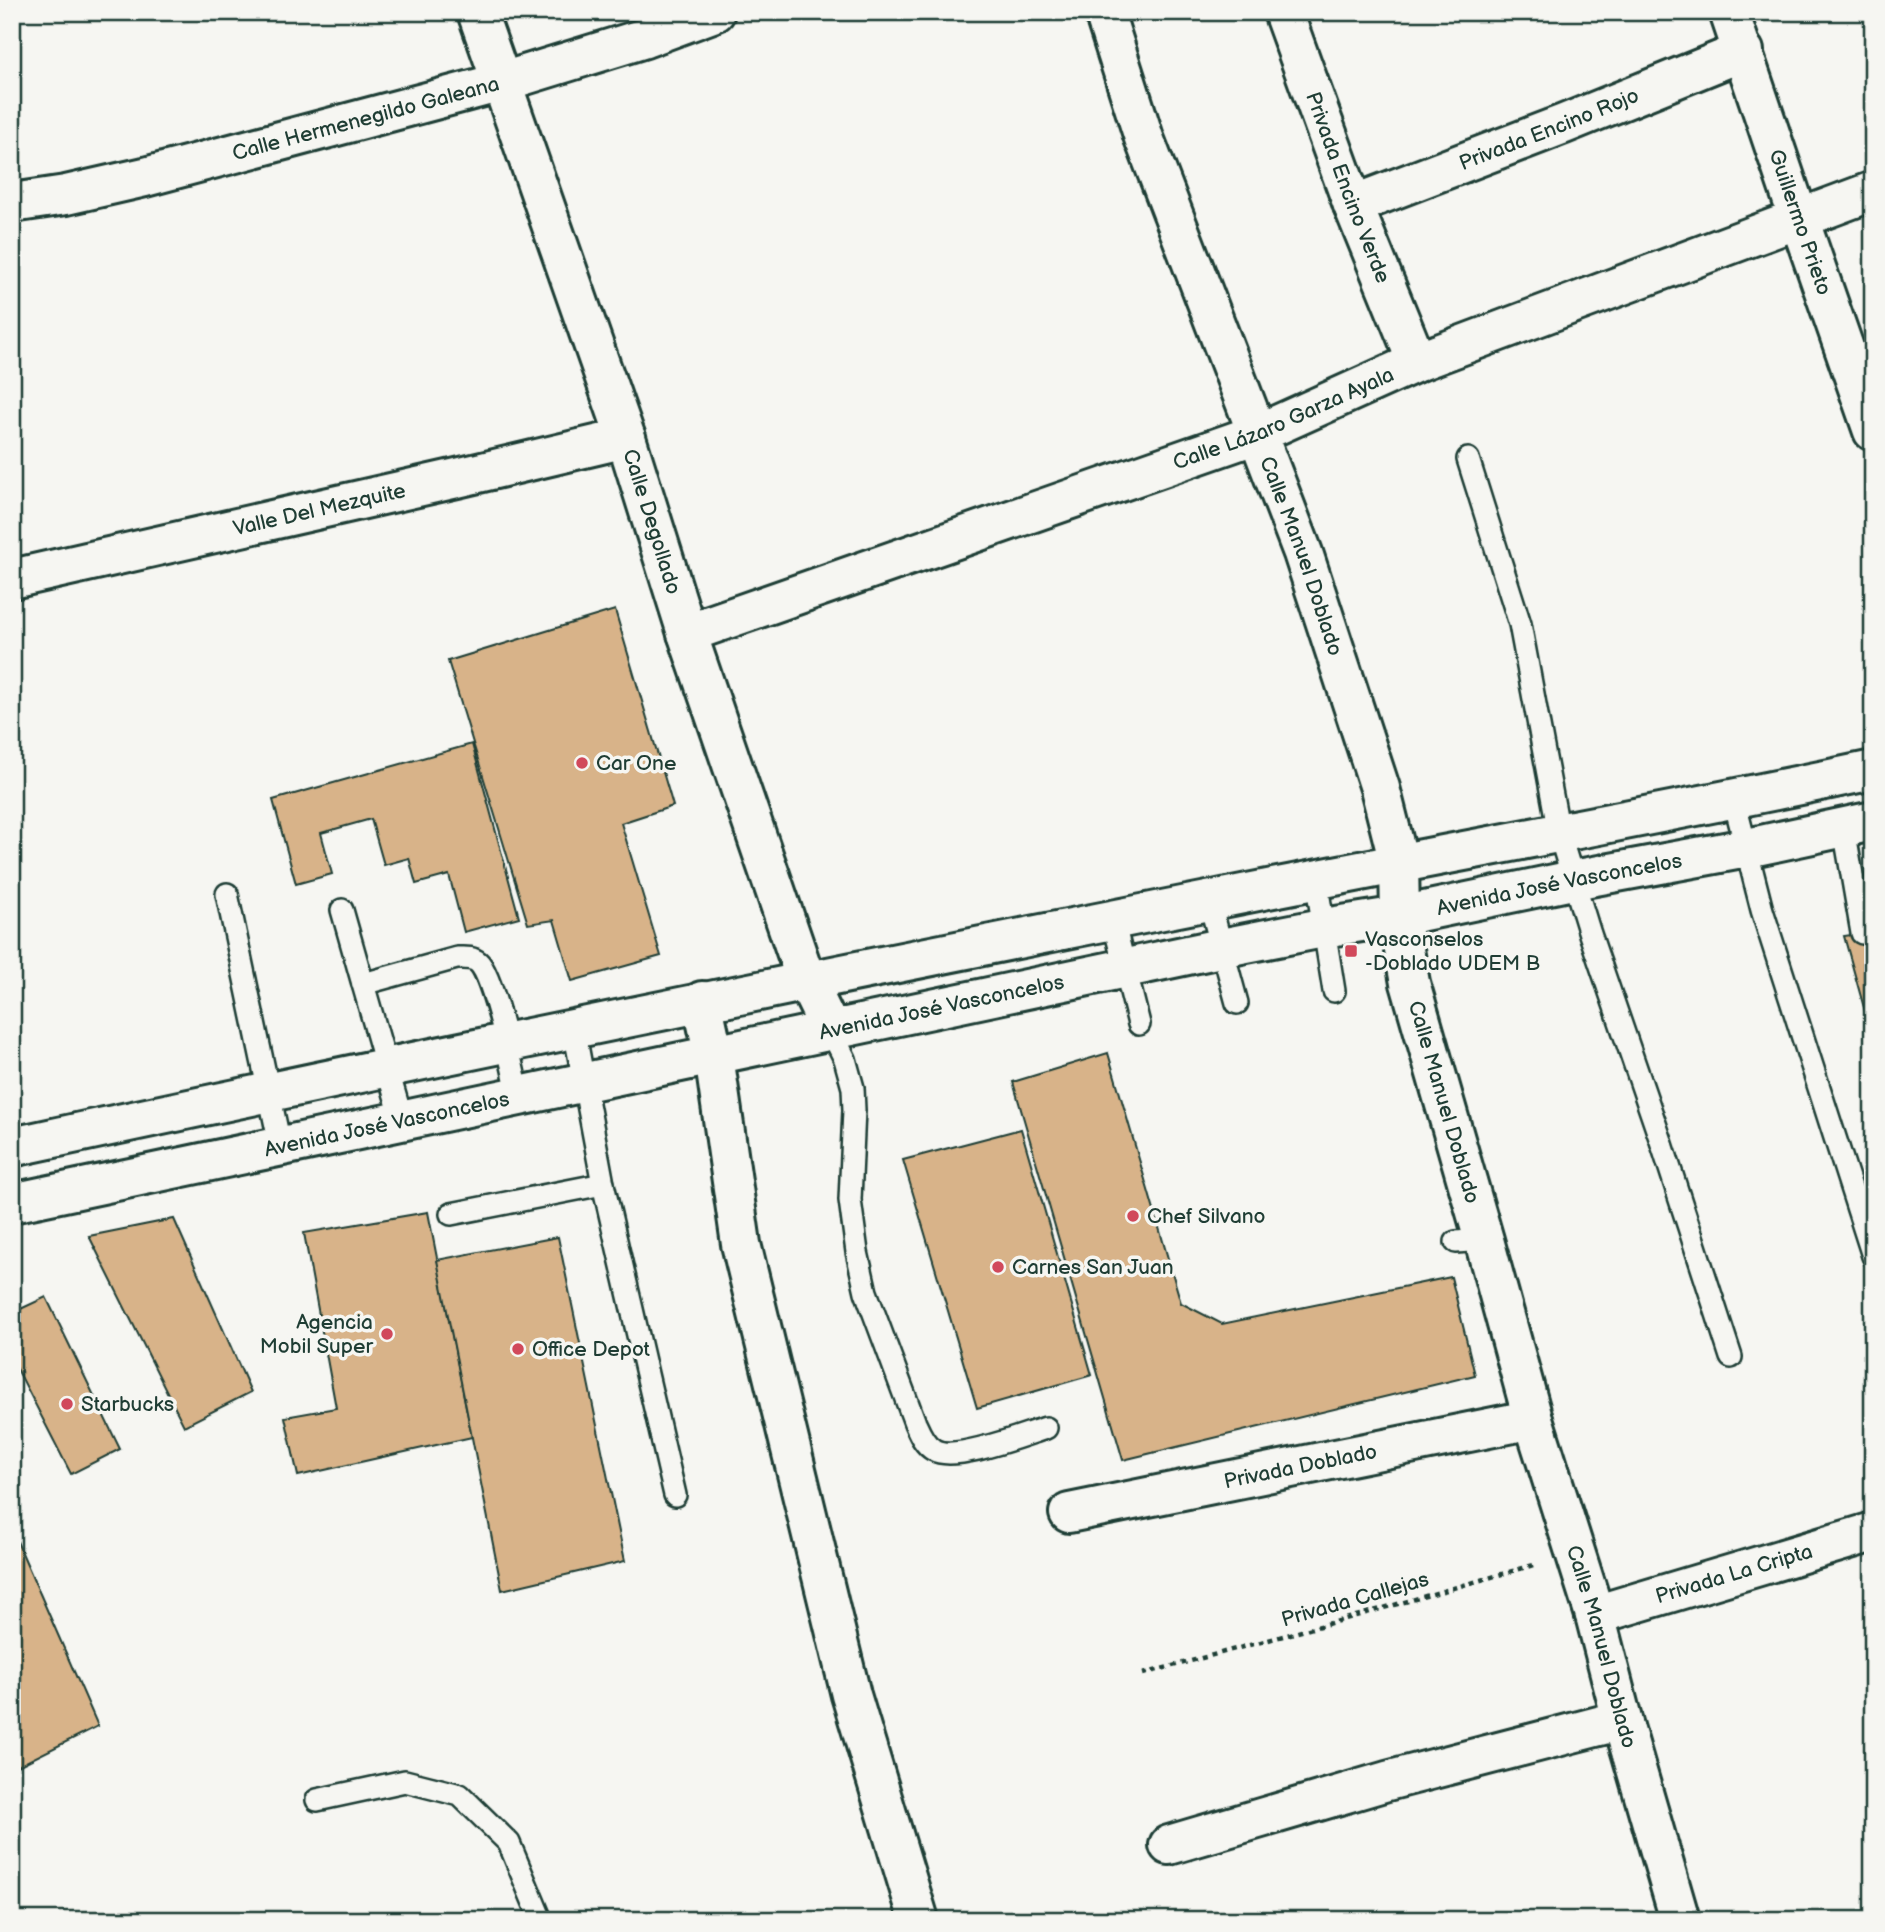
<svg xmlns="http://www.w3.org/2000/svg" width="1885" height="1932" viewBox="0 0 1885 1932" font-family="'Balsamiq Sans',sans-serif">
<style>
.building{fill:#d8b389;stroke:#1f3d34;stroke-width:2}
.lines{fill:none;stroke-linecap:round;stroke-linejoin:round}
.lane-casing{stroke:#1f3d34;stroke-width:26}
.street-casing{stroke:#1f3d34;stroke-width:44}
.secondary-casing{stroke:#1f3d34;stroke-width:44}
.path{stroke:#1f3d34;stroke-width:4.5;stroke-dasharray:5 5;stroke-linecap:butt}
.lane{stroke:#f6f6f2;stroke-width:21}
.street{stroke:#f6f6f2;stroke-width:38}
.secondary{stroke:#f6f6f2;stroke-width:38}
.poi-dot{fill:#d1495b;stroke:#f6f6f2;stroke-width:2.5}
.labels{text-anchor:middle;stroke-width:7;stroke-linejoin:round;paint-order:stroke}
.street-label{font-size:21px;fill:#1f3d34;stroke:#f6f6f2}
.poi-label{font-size:21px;fill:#1f3d34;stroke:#f6f6f2;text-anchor:start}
</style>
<rect width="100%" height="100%" fill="#f6f6f2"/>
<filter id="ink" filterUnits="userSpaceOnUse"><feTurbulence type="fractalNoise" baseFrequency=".0143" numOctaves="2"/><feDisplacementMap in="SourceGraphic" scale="14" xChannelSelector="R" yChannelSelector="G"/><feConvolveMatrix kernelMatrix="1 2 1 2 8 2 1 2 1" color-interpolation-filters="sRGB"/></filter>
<g filter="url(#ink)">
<!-- building -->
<g class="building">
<path d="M615 610 673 806 621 823 661 956 572 981 554 920 528 924 448 661Z"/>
<path d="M472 744 519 917 464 932 449 875 416 884 409 858 384 865 371 819 321 833 332 874 296 884 273 800Z"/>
<path d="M1873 932V1040L1844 936Z"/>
<path d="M1108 1053 1181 1303 1222 1324 1451 1277 1475 1375 1123 1460 1013 1082Z"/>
<path d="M1021 1129 1092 1375 977 1408 903 1160Z"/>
<path d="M428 1212 472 1437 298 1476 285 1417 336 1408 304 1233Z"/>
<path d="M174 1219 251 1392 184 1426 89 1236Z"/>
<path d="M558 1237 625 1561 502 1590 437 1260Z"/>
<path d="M46 1297 120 1449 71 1474 12 1359V1313Z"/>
<path d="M12 1530 98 1726 12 1769Z"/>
</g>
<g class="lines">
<defs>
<g id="lane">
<path d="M1468 459 1520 624 1559 833 1590 934 1661 1141 1731 1357"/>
<path d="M1734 800 1762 910 1873 1256"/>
<path d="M1844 828 1862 933"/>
<path d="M1316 879 1334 991"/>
<path d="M227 894 280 1145"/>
<path d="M1209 900 1237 1003"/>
<path d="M342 910 363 984"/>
<path d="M1113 920 1139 1024"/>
<path d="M574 1029 603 1184 675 1495"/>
<path d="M830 1029 845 1059 853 1088 854 1110 850 1200 857 1252 866 1292 915 1423C919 1432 924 1445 934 1450 955 1462 1023 1435 1046 1428"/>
<path d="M402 1120 363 984 457 958C465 958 472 957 478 962 493 974 514 1074 519 1097"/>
<path d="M451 1214 603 1184"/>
<path d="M1456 1242 1484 1240"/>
<path d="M317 1800 405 1781 460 1795 509 1843 541 1920"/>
</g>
<g id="street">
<path id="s1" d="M477 12 626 438 687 633 806 980 830 1029"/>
<path id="s2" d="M1104 12 1144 138 1303 553 1380 788 1399 863 1400 916 1404 950 1410 983 1484 1240 1533 1419 1595 1615 1622 1720 1680 1920"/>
<path id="s3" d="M1283 12 1353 205 1417 362"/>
<path id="s4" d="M1729 12 1799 219 1873 431"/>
<path id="s5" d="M12 203 66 195 145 177 502 82 645 38 715 12"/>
<path id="s6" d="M1353 205 1564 124 1744 51"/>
<path id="s7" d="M12 579 457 478 626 438"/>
<path id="s8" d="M687 633 1257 434 1417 362 1873 191"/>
<path d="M702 1001 714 1056 741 1244 851 1695 919 1920"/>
<path id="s9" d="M1069 1513 1533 1419"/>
<path id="s10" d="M1595 1615 1873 1532"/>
<path d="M1169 1845 1387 1781 1622 1720"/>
</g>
<g id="secondary">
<path d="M12 1147C410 1061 809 980 1208 901 1430 856 1652 817 1873 770"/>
<path id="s11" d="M12 1203 1221 948 1323 928 1400 916 1573 880 1747 848 1873 821"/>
</g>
</defs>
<!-- lane casing -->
<use href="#lane" class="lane-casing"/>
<!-- street casing -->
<use href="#street" class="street-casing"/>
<!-- secondary casing -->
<use href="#secondary" class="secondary-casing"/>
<!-- path -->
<path class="path" d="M1143 1674 1342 1620 1537 1564"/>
<!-- lane -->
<use href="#lane" class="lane"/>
<!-- street -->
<use href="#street" class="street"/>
<!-- secondary -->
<use href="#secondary" class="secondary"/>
</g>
</g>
<!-- markers -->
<g class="poi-dot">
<circle cx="582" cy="763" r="7"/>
<rect x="1344" y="944" width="14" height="14" rx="3.5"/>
<circle cx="1133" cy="1216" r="7"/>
<circle cx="998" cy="1267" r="7"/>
<circle cx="387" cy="1334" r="7"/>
<circle cx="518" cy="1349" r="7"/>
<circle cx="67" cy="1404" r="7"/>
</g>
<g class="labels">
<!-- street labels -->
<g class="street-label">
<text dy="7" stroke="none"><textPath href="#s5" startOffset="364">Calle Hermenegildo Galeana</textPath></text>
<text dy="7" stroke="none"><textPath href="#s6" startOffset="210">Privada Encino Rojo</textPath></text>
<text dy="7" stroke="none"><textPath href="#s3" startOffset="187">Privada Encino Verde</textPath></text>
<text dy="7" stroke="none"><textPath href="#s4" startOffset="222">Guillermo Prieto</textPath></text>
<text dy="7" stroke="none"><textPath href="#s8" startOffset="634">Calle Lázaro Garza Ayala</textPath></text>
<text dy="7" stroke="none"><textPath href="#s7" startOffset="315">Valle Del Mezquite</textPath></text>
<text dy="7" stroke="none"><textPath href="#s1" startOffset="539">Calle Degollado</textPath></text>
<text dy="7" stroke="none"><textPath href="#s2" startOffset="579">Calle Manuel Doblado</textPath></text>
<text dy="7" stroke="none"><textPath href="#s11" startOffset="1580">Avenida José Vasconcelos</textPath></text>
<text dy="7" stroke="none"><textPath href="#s11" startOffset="950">Avenida José Vasconcelos</textPath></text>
<text dy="7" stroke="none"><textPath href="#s2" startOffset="1146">Calle Manuel Doblado</textPath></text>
<text dy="7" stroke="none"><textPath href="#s11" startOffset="383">Avenida José Vasconcelos</textPath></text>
<text dy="7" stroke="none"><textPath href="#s9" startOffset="236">Privada Doblado</textPath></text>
<text dy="7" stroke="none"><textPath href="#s10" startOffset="145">Privada La Cripta</textPath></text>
<text transform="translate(1355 1599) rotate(-16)" y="7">Privada Callejas</text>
<text dy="7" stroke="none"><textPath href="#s2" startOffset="1713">Calle Manuel Doblado</textPath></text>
</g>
<!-- poi labels -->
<g class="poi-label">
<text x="596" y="770">Car One</text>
<text x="1365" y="946">Vasconselos<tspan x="1365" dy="24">-Doblado UDEM B</tspan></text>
<text x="1147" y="1223">Chef Silvano</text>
<text x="1012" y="1274">Carnes San Juan</text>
<text x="373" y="1329" text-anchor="end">Agencia<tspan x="373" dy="24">Mobil Super</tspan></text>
<text x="532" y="1356">Office Depot</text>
<text x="81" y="1411">Starbucks</text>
</g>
</g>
<!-- margin -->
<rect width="1885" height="1932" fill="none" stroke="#f6f6f2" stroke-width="42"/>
<rect x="21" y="21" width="1843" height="1890" fill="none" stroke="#1f3d34" stroke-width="2.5" filter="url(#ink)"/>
</svg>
